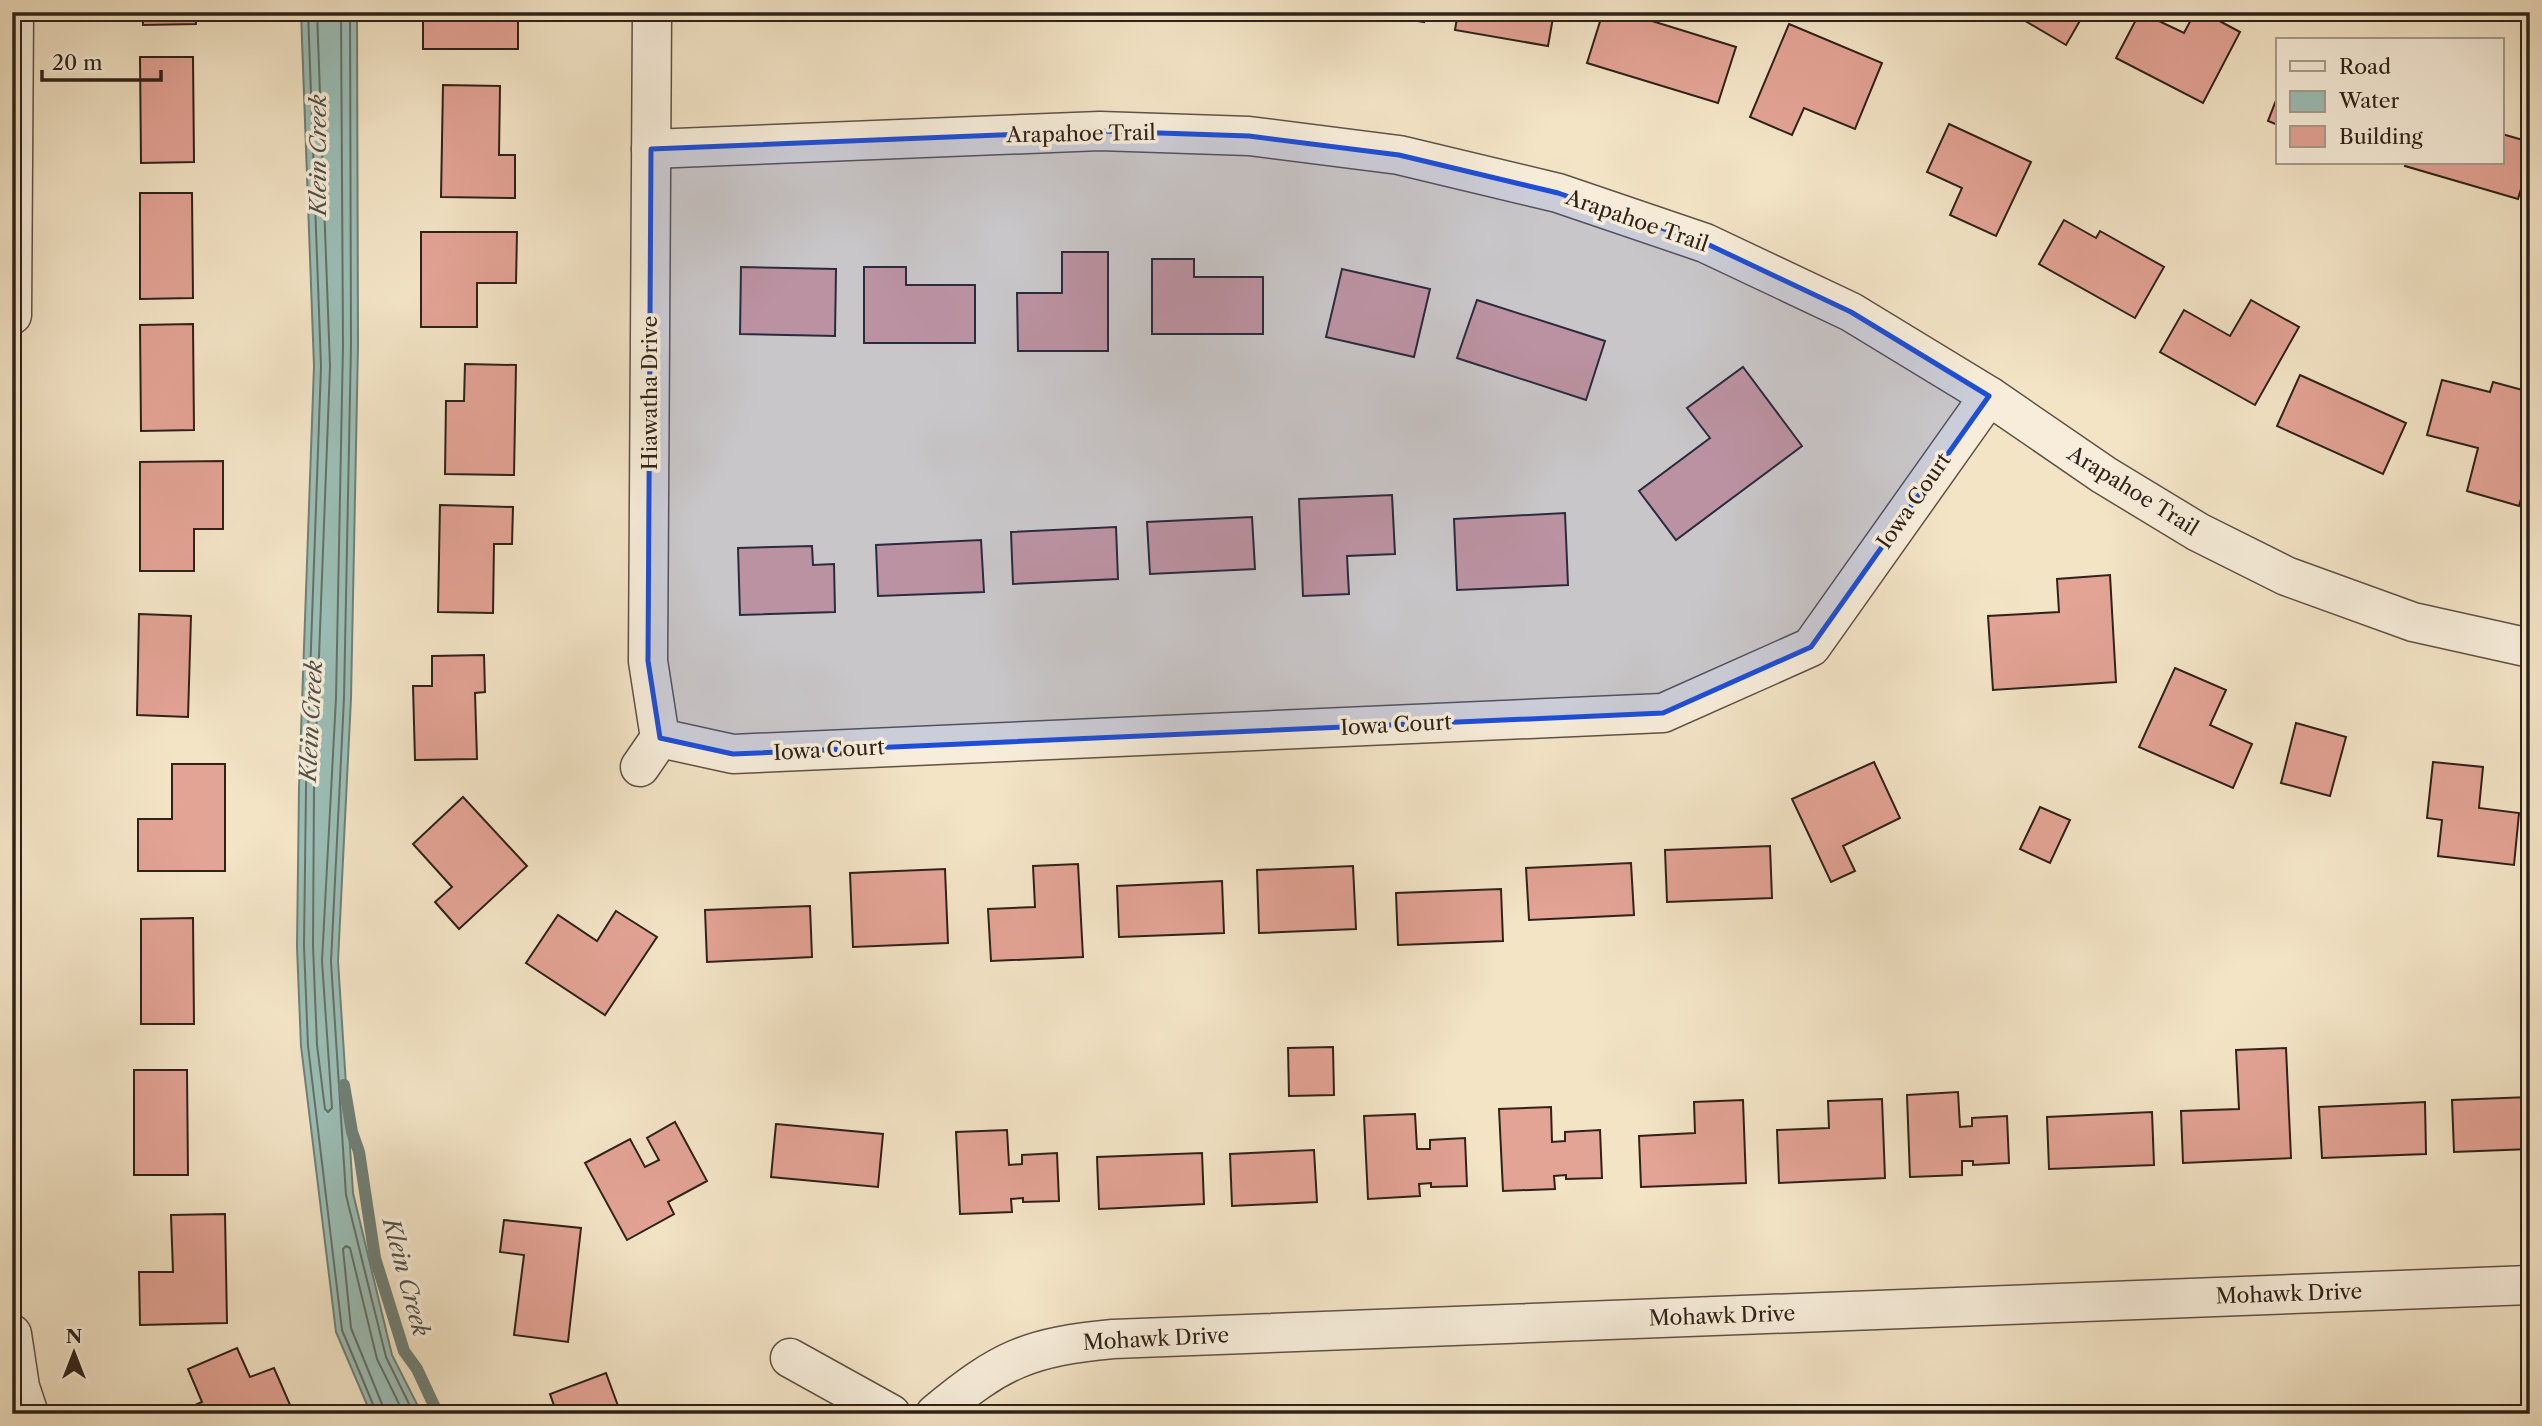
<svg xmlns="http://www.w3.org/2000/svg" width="2542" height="1426" viewBox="0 0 2542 1426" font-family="'Libre Caslon Text',serif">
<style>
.water{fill:#9bbeb6;stroke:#708077;stroke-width:2}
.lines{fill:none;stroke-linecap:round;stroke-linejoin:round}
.shore{stroke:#657068;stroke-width:2}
.stream{stroke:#708077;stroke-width:12}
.building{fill:#e3a395;stroke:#2f2219;stroke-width:2}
.minor-casing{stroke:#605244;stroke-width:41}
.minor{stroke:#f7edda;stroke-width:38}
.marked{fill:#1d4ed8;fill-opacity:0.2;stroke:#1d4ed8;stroke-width:5;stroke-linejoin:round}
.labels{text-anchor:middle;stroke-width:7;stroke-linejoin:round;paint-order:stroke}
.street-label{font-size:21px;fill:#2f2219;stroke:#f7edda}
.water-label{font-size:23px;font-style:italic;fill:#4f5148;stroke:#f7edda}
</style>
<rect width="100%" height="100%" fill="#f3e4c6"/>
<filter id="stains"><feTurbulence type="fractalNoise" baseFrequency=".00286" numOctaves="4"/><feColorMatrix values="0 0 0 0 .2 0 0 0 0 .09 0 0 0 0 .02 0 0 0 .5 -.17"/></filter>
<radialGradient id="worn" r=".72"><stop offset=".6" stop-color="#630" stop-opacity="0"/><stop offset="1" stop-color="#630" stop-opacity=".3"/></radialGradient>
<!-- water -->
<path class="water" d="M301 12H357L358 345 351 698 338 961 353 1193 392 1355 422 1414H371L336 1332 301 1046 297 947 299 788 314 366Z"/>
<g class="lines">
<!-- shore -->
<g class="shore">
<path d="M308 12 321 366 306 788 304 946 308 1046 342 1330 377 1414"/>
<path d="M317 12 330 366 314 788 313 946 317 1045 325 1109 328 1112 332 1108 322 961 336 698 343 345 341 12"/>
<path d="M350 12 351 345 344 698 331 962 346 1195 386 1357 414 1414"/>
<path d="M386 1414 351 1328 343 1249 346 1246 350 1248 377 1359 404 1414"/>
</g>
<!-- stream -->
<path class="stream" d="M344 1085 352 1132 359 1152 375 1258 404 1351 417 1369 438 1414"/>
</g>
<!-- building -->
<g class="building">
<path d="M143 12H196V24L143 25Z"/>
<rect x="423" y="12" width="95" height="37"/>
<path d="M1381 12H1425L1424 22 1381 15Z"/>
<path d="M1458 12H1554L1548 46 1455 30Z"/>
<path d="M1603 12H1623L1736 47 1718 103 1587 63Z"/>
<path d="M2010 12H2085L2066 45Z"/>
<path d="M2140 12 2184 33 2195 12H2203L2240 32 2203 103 2116 58Z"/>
<path d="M1789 24 1882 63 1855 129 1804 108 1792 135 1750 117Z"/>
<path d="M140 57H193L194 162 141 163Z"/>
<path d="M443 85 500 86 499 155H515V198L441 197Z"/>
<path d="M2278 95V125L2268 121Z"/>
<path d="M1949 124 2031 162 1996 236 1950 215 1962 188 1927 172Z"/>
<path d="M2502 134 2530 142V158L2518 199 2405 166 2406 163H2502Z"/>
<path d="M140 193H192L193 298 140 299Z"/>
<path d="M2064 220 2096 238 2100 231 2164 267 2135 318 2039 264Z"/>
<path d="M421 232H517L516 283H477V327H421Z"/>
<path d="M1062 252H1108V351H1018L1017 293H1062Z"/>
<path d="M1152 259H1194V277H1263V334H1152Z"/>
<path d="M741 267 836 269 835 336 740 334Z"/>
<path d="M864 267H906V285H975V343H864Z"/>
<path d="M1342 269 1430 289 1414 357 1326 337Z"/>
<path d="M1477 300 1605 341 1586 400 1457 358Z"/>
<path d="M2251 300 2299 327 2255 405 2160 352 2184 310 2230 336Z"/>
<path d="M193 324 194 430 141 431 140 325Z"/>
<path d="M465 364 516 365 514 475 445 474 446 401H464Z"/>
<path d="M1743 367 1802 446 1676 540 1639 491 1710 438 1687 408Z"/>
<path d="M2300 375 2406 423 2383 474 2277 426Z"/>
<path d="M2442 380 2490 392 2493 382 2530 392V468L2519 506 2467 491 2478 448 2427 435Z"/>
<path d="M223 461V529H194V571H140V462Z"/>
<path d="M1392 495 1395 554 1347 556 1349 594 1303 596 1299 499Z"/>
<path d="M440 505 513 507 512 544H494L493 613 438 612Z"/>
<path d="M1565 513 1568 585 1457 590 1454 519Z"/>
<path d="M1252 517 1255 569 1150 574 1147 522Z"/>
<path d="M1116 527 1118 579 1013 584 1011 532Z"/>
<path d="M981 540 984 592 878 596 876 545Z"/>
<path d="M812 546 813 565 834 564 835 612 740 615 738 548Z"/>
<path d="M2110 575 2116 682 1993 690 1988 616 2059 612 2057 579Z"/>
<path d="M139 614 191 616 188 717 137 715Z"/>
<path d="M484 655 485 692 475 693 477 759 415 760 413 686H432V656Z"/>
<path d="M2175 668 2226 690 2210 725 2252 744 2233 788 2139 747Z"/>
<path d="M2296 723 2346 737 2330 796 2281 783Z"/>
<path d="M1874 762 1900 818 1843 846 1855 871 1831 882 1792 799Z"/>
<path d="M2433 762 2483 767 2479 808 2519 813 2514 865 2438 856 2442 820 2427 818Z"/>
<path d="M172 764H225V871H138V819H172Z"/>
<path d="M463 797 527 866 459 929 435 902 452 887 413 844Z"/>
<path d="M2040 807 2070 820 2050 863 2020 849Z"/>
<path d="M1770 846 1772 898 1667 902 1665 850Z"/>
<path d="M1631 863 1634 915 1529 920 1526 868Z"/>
<path d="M1078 864 1083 957 991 961 988 909 1035 907 1033 866Z"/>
<path d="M1353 866 1356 929 1259 933 1257 870Z"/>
<path d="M945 869 948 943 853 947 850 873Z"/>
<path d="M1222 881 1224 933 1119 937 1117 886Z"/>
<path d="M1501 889 1503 941 1398 945 1396 893Z"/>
<path d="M810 906 812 957 707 962 705 910Z"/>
<path d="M616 911 657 937 605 1015 526 963 558 915 597 941Z"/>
<path d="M193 918 194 1024H141V919Z"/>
<path d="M1333 1047 1334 1095 1289 1096 1288 1048Z"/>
<path d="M2286 1048 2291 1158 2183 1163 2181 1111 2239 1109 2236 1050Z"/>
<path d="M134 1070H187L188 1175H134Z"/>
<path d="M1958 1092 1960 1127 1972 1126V1118L2007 1116 2009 1163 1973 1165V1161H1962V1175L1910 1177 1907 1095Z"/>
<path d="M2530 1097V1149L2454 1152 2452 1100Z"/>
<path d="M1882 1099 1885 1178 1779 1183 1777 1130 1829 1128 1828 1101Z"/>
<path d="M1743 1100 1746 1183 1641 1187 1639 1136 1695 1133 1694 1102Z"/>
<path d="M2425 1102 2426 1154 2322 1158 2319 1107Z"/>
<path d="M1551 1107 1552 1142 1565 1141V1132L1600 1130 1602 1178 1566 1179V1175L1554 1176 1555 1189 1503 1191 1499 1109Z"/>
<path d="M2152 1112 2154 1165 2049 1169 2047 1117Z"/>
<path d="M1415 1114 1417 1149H1430V1140L1465 1138 1467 1186 1431 1187V1183L1419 1184 1420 1196 1368 1199 1364 1116Z"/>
<path d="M675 1122 707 1181 668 1202 674 1214 627 1240 585 1163 630 1139 645 1167 659 1160 647 1138Z"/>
<path d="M776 1124 883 1134 878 1187 771 1177Z"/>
<path d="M1007 1130 1009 1165 1022 1164V1155L1057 1153 1059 1201 1023 1202V1198L1011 1199 1012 1212 960 1214 956 1132Z"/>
<path d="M1314 1150 1317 1202 1232 1206 1230 1154Z"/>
<path d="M1202 1153 1204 1204 1099 1209 1097 1157Z"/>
<path d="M225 1214 227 1323 140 1325 139 1272H173L171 1215Z"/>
<path d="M504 1220 581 1228 568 1342 514 1335 524 1255 500 1252Z"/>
<path d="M237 1348 250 1377 274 1368 294 1414H175L202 1402 188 1369Z"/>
<path d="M606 1373 621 1414H557L550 1394Z"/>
</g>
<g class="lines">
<defs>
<g id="minor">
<path d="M651 149 1100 131 1249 136 1399 155 1558 193 1705 243 1851 312 1989 396 2104 475 2198 532 2286 576 2413 622 2530 648"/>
<path d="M12 315 14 12"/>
<path d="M660 738 733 754 1663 713 1811 647 1989 396"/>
<path d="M640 767 660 738 648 661 652 12"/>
<path d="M12 1334 20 1387 29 1414"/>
<path d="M790 1358 891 1414"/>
<path d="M935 1414C1001 1359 1029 1347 1113 1339L2530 1285"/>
</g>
</defs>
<!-- minor casing -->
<use href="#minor" class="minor-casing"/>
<!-- minor -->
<use href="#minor" class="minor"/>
</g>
<!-- marked area -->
<path class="marked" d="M1100 131 1249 136 1399 155 1558 193 1705 243 1851 312 1989 396 1811 647 1663 713 733 754 660 738 648 661 651 149Z"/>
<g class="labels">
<!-- street labels -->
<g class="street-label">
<text transform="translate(1081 134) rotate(-1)" y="7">Arapahoe Trail</text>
<text transform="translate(1637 221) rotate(19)" y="7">Arapahoe Trail</text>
<text transform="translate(650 393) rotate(-90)" y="7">Hiawatha Drive</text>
<text transform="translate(2133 491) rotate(32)" y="7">Arapahoe Trail</text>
<text transform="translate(1914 501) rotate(-55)" y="7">Iowa Court</text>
<text transform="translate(1396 725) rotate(-3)" y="7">Iowa Court</text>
<text transform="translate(829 750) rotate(-3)" y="7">Iowa Court</text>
<text transform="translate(2289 1294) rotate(-2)" y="7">Mohawk Drive</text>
<text transform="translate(1722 1316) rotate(-2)" y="7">Mohawk Drive</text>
<text transform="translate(1156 1339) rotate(-3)" y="7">Mohawk Drive</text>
</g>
<!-- water labels -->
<g class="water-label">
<text transform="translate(318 155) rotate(-90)" y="8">Klein Creek</text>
<text transform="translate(311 721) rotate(-87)" y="8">Klein Creek</text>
<text transform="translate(406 1277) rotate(75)" y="8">Klein Creek</text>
</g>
</g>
<!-- margin -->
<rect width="2542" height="1426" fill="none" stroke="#f3e4c6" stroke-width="42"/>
<rect x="14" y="14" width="2514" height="1398" fill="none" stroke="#2f2219" stroke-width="3.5"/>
<rect x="21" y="21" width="2500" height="1384" fill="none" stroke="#2f2219" stroke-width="2"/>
<!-- legend -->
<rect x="2276" y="38" width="228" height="126" fill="#f7edda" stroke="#a79c8d" stroke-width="2"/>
<rect x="2290" y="61" width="35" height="10" fill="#f7edda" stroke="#a79c8d" stroke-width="2"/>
<text x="2339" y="74" font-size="21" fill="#2f2219">Road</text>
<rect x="2290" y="91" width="35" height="21" fill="#9bbeb6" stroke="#a79c8d" stroke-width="2"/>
<text x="2339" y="108" font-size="21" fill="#2f2219">Water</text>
<rect x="2290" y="126" width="35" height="21" fill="#e3a395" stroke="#a79c8d" stroke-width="2"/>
<text x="2339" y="144" font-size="21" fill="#2f2219">Building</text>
<!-- north arrow -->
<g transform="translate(74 1353)" stroke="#f7edda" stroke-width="5" paint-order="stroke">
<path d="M0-5L12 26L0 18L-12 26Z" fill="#2f2219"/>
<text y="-10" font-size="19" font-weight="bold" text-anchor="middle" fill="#2f2219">N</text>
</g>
<!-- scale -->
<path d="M42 70v10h119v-10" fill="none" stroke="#2f2219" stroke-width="3.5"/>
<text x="52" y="70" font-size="21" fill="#2f2219" stroke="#f7edda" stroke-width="5" paint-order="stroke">20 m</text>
<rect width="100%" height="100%" filter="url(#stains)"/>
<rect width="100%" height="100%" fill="url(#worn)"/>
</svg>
